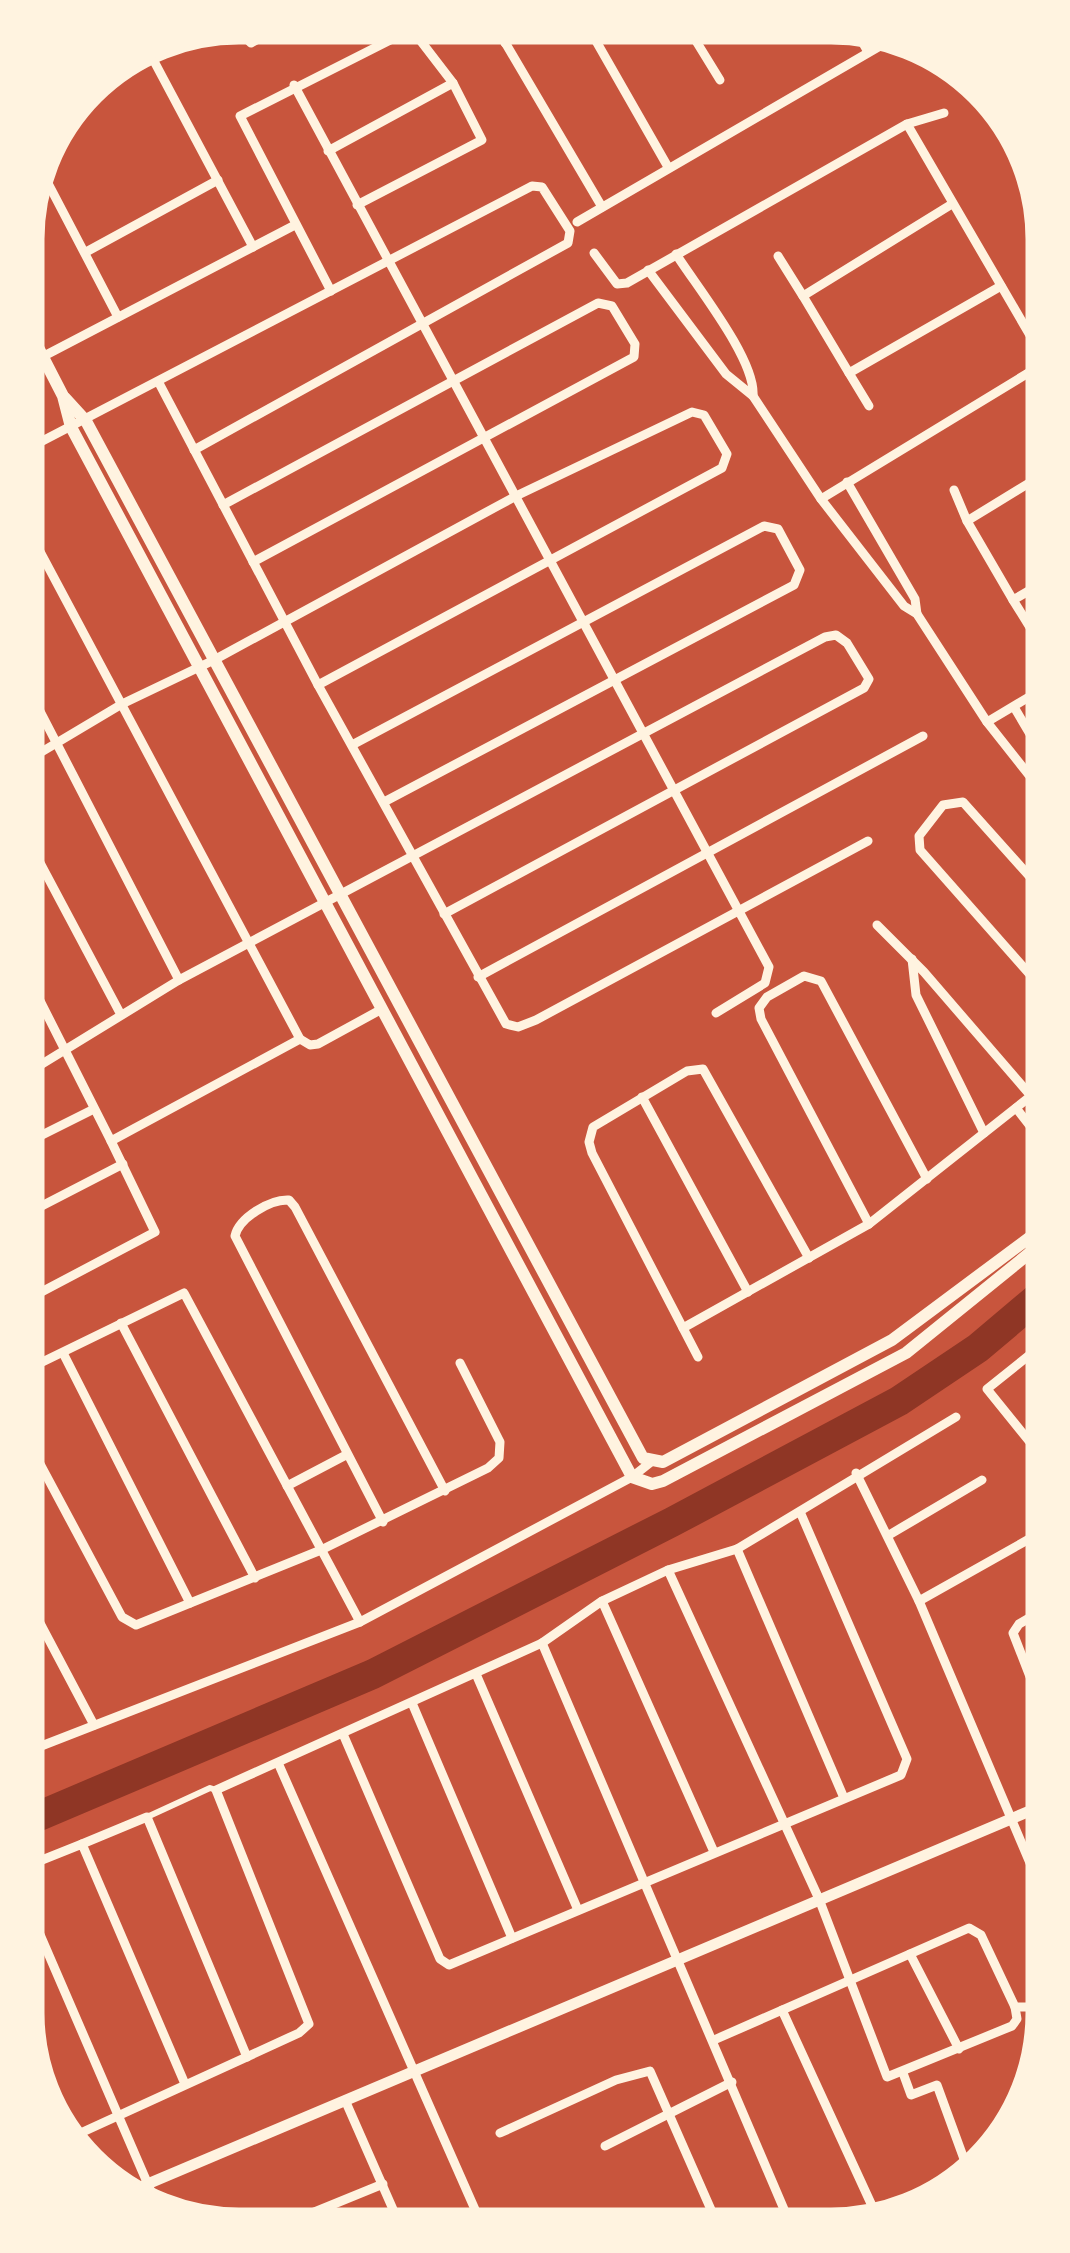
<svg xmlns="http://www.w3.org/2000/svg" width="1070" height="2253" viewBox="0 0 1070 2253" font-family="'Archivo Narrow',sans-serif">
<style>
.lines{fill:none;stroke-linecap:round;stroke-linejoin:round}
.river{stroke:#8f3625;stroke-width:30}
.pedestrian{stroke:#fff3e0;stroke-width:6}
.minor{stroke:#fff3e0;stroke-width:9}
.tertiary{stroke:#fff3e0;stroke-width:11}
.secondary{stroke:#fff3e0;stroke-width:12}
.rim{fill:none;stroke:#fff3e0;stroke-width:5}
</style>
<rect width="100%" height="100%" fill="#c8553d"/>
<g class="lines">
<!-- river -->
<path class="river" d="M32 1819 373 1674 672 1522 899 1401 978 1348 1042 1294"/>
<!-- pedestrian -->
<path class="pedestrian" d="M147 1817 210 1788 216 1790"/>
<!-- minor -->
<g class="minor">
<path d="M234 26 251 43 283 25"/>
<path d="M496 27 602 207"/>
<path d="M588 27 668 167"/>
<path d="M688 28 720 80"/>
<path d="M855 29 868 52"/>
<path d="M696 41 719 28"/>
<path d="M505 43 530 27"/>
<path d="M147 48 253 247"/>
<path d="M294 85 769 967 765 983 716 1013"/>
<path d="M85 95 152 56"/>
<path d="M907 124 944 113"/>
<path d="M328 151 453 83"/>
<path d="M40 168 118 317"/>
<path d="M952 204 803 296 849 373 1001 286"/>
<path d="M357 205 482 140 453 83 410 27"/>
<path d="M577 222 892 39"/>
<path d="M86 252 218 180"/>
<path d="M594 253 617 284 627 283 907 124 1038 349"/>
<path d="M676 254C697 287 756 360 753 396"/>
<path d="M778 256 803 296"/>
<path d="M648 270 726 374 753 396 821 499 904 606 917 614 987 722 1040 789"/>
<path d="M331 291 240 116 412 29"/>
<path d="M44 356 295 225"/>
<path d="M849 373 869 406"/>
<path d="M159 383 318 685 506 1024 518 1027 536 1020 868 841"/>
<path d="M27 449 532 186 542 187 570 231 568 243 194 450"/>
<path d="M1039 477 967 521 1013 600 1039 585"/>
<path d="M847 482 915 599 917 614"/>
<path d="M954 490 967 521"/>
<path d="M821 499 1038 367"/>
<path d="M223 505 598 303 612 306 635 344 634 357 253 562"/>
<path d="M28 529 300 1039 310 1045 318 1044 382 1009"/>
<path d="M1013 600 1036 637"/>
<path d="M28 688 179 980"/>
<path d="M1014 707 1040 751"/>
<path d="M987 722 1039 691"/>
<path d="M352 745 764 526 778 529 800 570 794 585 384 802"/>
<path d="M28 760 122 704 214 660 516 496 692 412 704 415 727 454 722 468 318 685"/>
<path d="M29 842 120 1013"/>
<path d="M1040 888 963 802 943 805 919 836 920 850 1041 987"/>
<path d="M877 925 924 972 1031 1096"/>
<path d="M912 959 916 995 984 1133"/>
<path d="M478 977 923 736"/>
<path d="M29 979 111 1141 300 1039"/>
<path d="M29 1072 179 980 825 637 836 635 847 643 869 679 864 688 444 914"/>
<path d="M642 1097 748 1292"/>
<path d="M1016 1108 1041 1140"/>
<path d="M30 1141 94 1109"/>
<path d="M30 1212 123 1164"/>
<path d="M869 1224 761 1019 759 1008 767 997 804 976 821 981 927 1179"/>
<path d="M30 1298 155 1232 111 1141"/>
<path d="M121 1323 255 1578"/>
<path d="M683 1328 869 1224 1041 1088"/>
<path d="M1042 1345 987 1389 1042 1457"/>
<path d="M63 1353 190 1603"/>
<path d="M698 1357 592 1153 589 1142 593 1127 687 1071 703 1069 809 1258"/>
<path d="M30 1368 184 1293 360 1622"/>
<path d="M31 1447 122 1617 136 1625 321 1550 488 1468 499 1458 500 1442 460 1363"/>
<path d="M856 1473 919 1601 1044 1896"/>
<path d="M287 1486 346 1455"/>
<path d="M383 1522 235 1236C239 1218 270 1199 289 1200L295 1207 445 1491"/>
<path d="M889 1535 982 1480"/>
<path d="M737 1549 844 1798"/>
<path d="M668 1570 819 1899 887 2077 1012 2026 1017 2019 1015 2007"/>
<path d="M602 1601 714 1852"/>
<path d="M919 1601 1031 1538"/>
<path d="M31 1606 94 1725"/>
<path d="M1043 1610 1019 1624 1013 1633 1043 1710"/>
<path d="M542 1643 789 2221"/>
<path d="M476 1674 578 1910"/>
<path d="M412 1703 512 1938"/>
<path d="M343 1734 440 1959 449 1965 901 1775 907 1759 801 1514"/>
<path d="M31 1750 360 1622 632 1477 651 1462"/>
<path d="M279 1765 481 2223"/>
<path d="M82 1844 147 1817 247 2057"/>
<path d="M32 1864 82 1844 185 2084"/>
<path d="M32 1916 156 2203"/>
<path d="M910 1954 959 2049"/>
<path d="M782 2010 879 2221"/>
<path d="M714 2040 969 1928 981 1935 1015 2007H1033L1044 2016"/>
<path d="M903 2073 911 2095 937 2085 968 2170"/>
<path d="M345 2100 399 2223"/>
<path d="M500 2133 616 2080 650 2071 716 2221"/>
<path d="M74 2136 299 2033 309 2024 216 1790 542 1643 602 1601 668 1570 737 1549 956 1417"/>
<path d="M605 2146 732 2082"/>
<path d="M285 2224 383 2184"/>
</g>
<!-- tertiary -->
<path class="tertiary" d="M131 2191 1044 1805"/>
<!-- secondary -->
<g class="secondary">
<path d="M27 326 63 396 71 427 632 1477 652 1484 663 1481 906 1353 1042 1243"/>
<path d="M65 398 86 421 643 1458 663 1462 892 1340 1041 1229"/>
</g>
</g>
<!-- crop -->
<path d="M0 0H1070V2253H0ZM239 42H831A197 197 0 0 1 1028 239V2013A197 197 0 0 1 831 2210H239A197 197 0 0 1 42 2013V239A197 197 0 0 1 239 42Z" fill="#fff3e0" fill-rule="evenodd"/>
<path class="rim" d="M239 42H831A197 197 0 0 1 1028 239V2013A197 197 0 0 1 831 2210H239A197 197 0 0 1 42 2013V239A197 197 0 0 1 239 42Z"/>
</svg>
